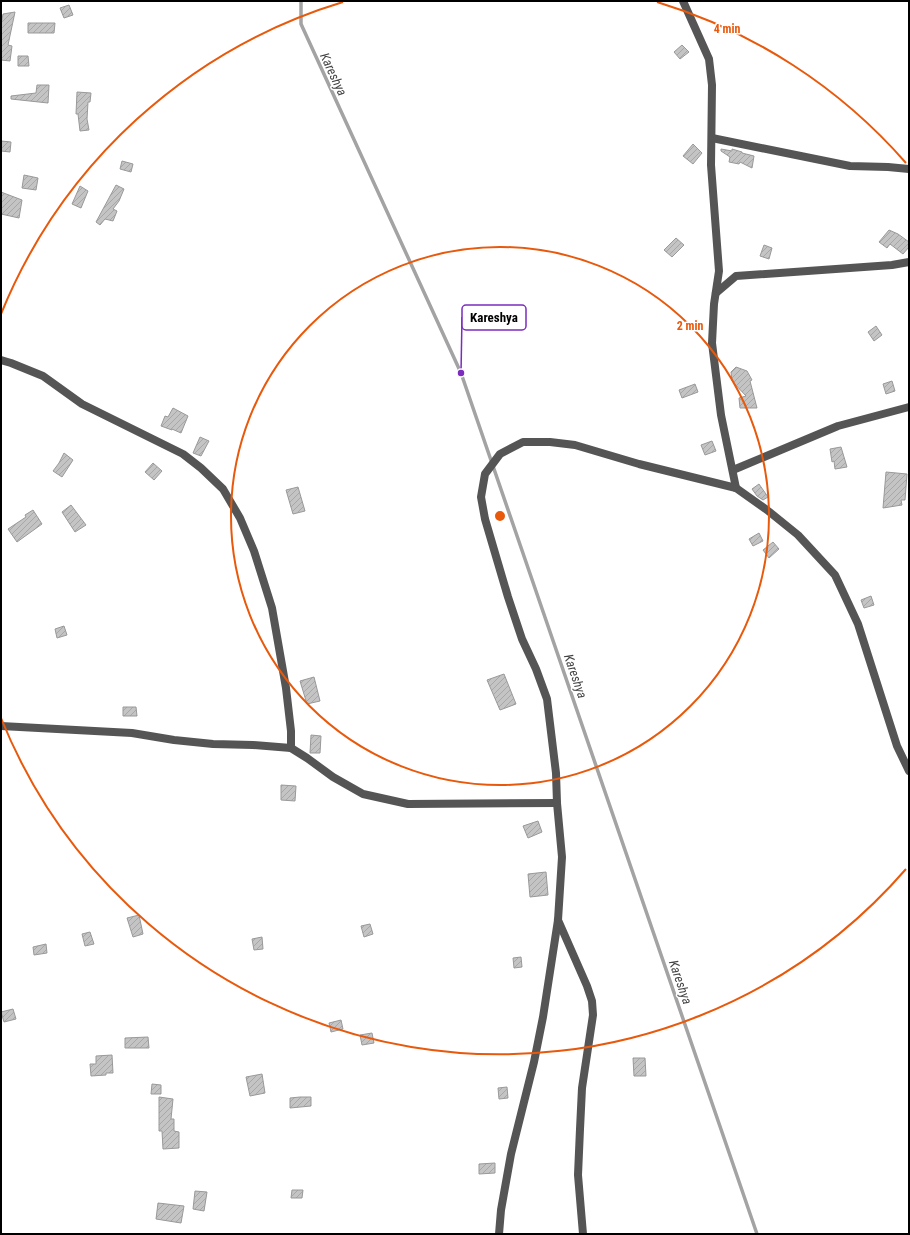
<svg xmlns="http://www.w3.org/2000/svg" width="910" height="1235" viewBox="0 0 910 1235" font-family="'Roboto Condensed',sans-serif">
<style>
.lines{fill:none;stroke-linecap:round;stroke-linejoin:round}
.stream{stroke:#a3a3a3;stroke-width:3.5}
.building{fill:url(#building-hatch);stroke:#999}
.minor{stroke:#555;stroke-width:8}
.ring{fill:none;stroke:#e8590c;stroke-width:2}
.labels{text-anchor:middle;stroke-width:3;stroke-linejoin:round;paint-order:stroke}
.water-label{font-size:13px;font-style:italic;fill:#444;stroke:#fff}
.centre{fill:#e8590c;stroke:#fff;stroke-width:2}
.ring-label{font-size:12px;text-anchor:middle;font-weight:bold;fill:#e8590c;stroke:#fff;stroke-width:3;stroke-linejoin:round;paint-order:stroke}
.leader{fill:none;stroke:#7b2cbf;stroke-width:1.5}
.callout-dot{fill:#7b2cbf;stroke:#fff;stroke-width:1.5}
.callout{fill:#fff;stroke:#7b2cbf;stroke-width:1.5}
.callout-label{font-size:13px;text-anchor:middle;font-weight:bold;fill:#000}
</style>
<defs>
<pattern id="building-hatch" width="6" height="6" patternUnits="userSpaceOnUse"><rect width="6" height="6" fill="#c4c4c4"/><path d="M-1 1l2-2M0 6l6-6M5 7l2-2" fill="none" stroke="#a7a7a7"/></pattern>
</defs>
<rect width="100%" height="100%" fill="#fff"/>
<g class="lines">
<!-- stream -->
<path class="stream" d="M301 1V24L461 373 757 1234"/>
</g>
<!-- building -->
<g class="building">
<path d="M69 5 73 15 64 18 60 8Z"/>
<path d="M15 12 8 45 12 46 10 61 1 60V25L3 14Z"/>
<path d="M28 23H55L54 33H28Z"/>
<path d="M682 45 689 52 680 59 674 52Z"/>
<path d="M18 56H28L29 66H18Z"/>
<path d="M37 85H49L48 103 11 99V96L36 93Z"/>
<path d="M77 92 91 93 90 102H88L87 119 89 130 80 131 78 114H76Z"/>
<path d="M1 141 11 142 10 152 1 151Z"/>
<path d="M693 144 702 153 693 164 683 156Z"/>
<path d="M721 149 732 151V149L742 152V153L754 156 752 168 740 162 739 164 729 162 730 157 721 151Z"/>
<path d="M122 161 133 164 131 172 120 169Z"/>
<path d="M24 175 38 178 36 190 22 188Z"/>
<path d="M116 185 124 189 119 201 113 209 117 211 113 221 105 219 100 225 96 222Z"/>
<path d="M80 186 88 191 81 208 72 204Z"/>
<path d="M1 192 22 200 19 218 1 214Z"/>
<path d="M889 230 898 234 909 242V247L903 254 890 244 887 248 879 242Z"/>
<path d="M676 238 684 245 672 257 664 250Z"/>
<path d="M764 245 772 248 769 259 760 256Z"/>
<path d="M876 326 882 335 874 341 868 332Z"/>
<path d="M736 367 747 371 752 380 750 381 757 408H740L739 398 746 396 732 381 731 372Z"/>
<path d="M892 381 895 391 886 394 883 384Z"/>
<path d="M695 384 698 392 682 398 679 390Z"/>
<path d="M173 408 188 416 181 433 172 429V430L161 426 165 416 168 417Z"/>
<path d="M200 437 209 441 201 456 193 453Z"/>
<path d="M712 441 716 451 705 455 701 445Z"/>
<path d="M841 447 847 467 835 469 834 461 832 462 830 449Z"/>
<path d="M64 453 73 460 62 477 53 471 59 463Z"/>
<path d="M153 463 162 471 154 480 145 472Z"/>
<path d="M886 472 907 474 905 500H901L902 505 883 508Z"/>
<path d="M759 484 768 497 763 500 757 496 752 489Z"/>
<path d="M298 487 305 511 293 514 286 490Z"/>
<path d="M71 505 86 525 75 532 62 512Z"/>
<path d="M33 510 42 524 17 542 8 529 26 517 25 515Z"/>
<path d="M759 533 763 541 753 546 749 539Z"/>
<path d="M773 542 779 549 769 558 763 550Z"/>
<path d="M871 596 874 605 864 608 861 600Z"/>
<path d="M64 626 67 635 57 638 55 629Z"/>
<path d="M504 674 516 704 500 710 487 680Z"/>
<path d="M314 677 320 701 307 704 300 681Z"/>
<path d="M123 707H136L137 716H123Z"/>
<path d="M311 735 321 736 320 753H310Z"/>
<path d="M281 785 296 786 295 801 281 800Z"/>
<path d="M538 821 542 832 528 838 523 826Z"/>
<path d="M546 872 548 895 530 897 528 874Z"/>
<path d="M139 915 143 934 133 937 127 918Z"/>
<path d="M370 924 373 934 364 937 361 926Z"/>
<path d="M90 932 94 944 85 946 82 934Z"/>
<path d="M262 937 263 949 254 950 252 939Z"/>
<path d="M46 944 47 953 34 955 33 947Z"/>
<path d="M521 957 522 967 514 968 513 958Z"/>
<path d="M13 1009 16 1019 4 1022 1 1012Z"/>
<path d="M341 1020 343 1029 331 1032 329 1023Z"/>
<path d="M372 1033 374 1043 362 1045 360 1035Z"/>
<path d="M148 1037 149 1048H125V1038Z"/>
<path d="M112 1055 113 1073H106V1075L91 1076 90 1064H96V1056Z"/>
<path d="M633 1058H645L646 1076H634Z"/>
<path d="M262 1074 265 1093 250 1096 246 1077Z"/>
<path d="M152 1084 161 1085V1094H151Z"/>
<path d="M507 1087 508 1098 499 1099 498 1088Z"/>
<path d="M159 1097 173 1099 171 1119H174V1131L179 1132V1148L163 1149 162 1131H159Z"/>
<path d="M300 1097H311V1106L290 1108V1098Z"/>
<path d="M495 1163V1173L479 1174V1164Z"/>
<path d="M292 1190H303L302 1198H291Z"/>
<path d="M195 1191 207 1192 204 1211 193 1209Z"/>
<path d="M158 1203 184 1206 181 1223 156 1219Z"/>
</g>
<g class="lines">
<!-- minor -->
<g class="minor">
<path d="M683 1 709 59 712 85 711 165 719 271 714 304 712 343 721 415 736 488"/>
<path d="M712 138 850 166 888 167 909 169"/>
<path d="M716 293 736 276 892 265 909 262"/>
<path d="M1 360 11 363 43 376 82 404 183 454 201 468 223 489 240 518 254 551 272 608 286 688 291 731V748"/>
<path d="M733 470 838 426 909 407"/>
<path d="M1 726 132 733 174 740 213 744 253 745 291 748 307 758 333 777 363 794 408 804 557 803"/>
<path d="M558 920 587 986 592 1001 593 1015 582 1088 580 1129 578 1175 583 1234"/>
<path d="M499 1234 501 1210 511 1154 534 1062 543 1017 558 920 562 857 557 803 556 773 547 699 536 669 522 639 508 597 485 519 481 497 485 474 500 454 523 442H550L575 445 639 464 736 488 767 510 798 535 835 575 858 624 897 746 909 771"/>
</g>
</g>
<!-- distance rings -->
<g class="ring">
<circle cx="500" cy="516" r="269"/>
<path d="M906 869A538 538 0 0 1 1 718M1 314A538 538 0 0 1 343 2M657 2A538 538 0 0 1 906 163"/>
</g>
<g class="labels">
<!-- water labels -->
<g class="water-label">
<text transform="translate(334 74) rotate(65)" y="5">Kareshya</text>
<text transform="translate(576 676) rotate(71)" y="5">Kareshya</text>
<text transform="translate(681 982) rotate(71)" y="5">Kareshya</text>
</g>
</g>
<circle cx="500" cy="516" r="6" class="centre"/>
<g class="ring-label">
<text x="727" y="33">4 min</text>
<text x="690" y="330">2 min</text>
</g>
<!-- callouts -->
<path class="leader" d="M461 373L462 317"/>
<circle class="callout-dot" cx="461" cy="373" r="4"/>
<rect class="callout" x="462" y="305" width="64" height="25" rx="4"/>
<g class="callout-label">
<text x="494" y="322">Kareshya</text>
</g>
<!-- border -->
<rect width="910" height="1235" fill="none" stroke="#000000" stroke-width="4"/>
</svg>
